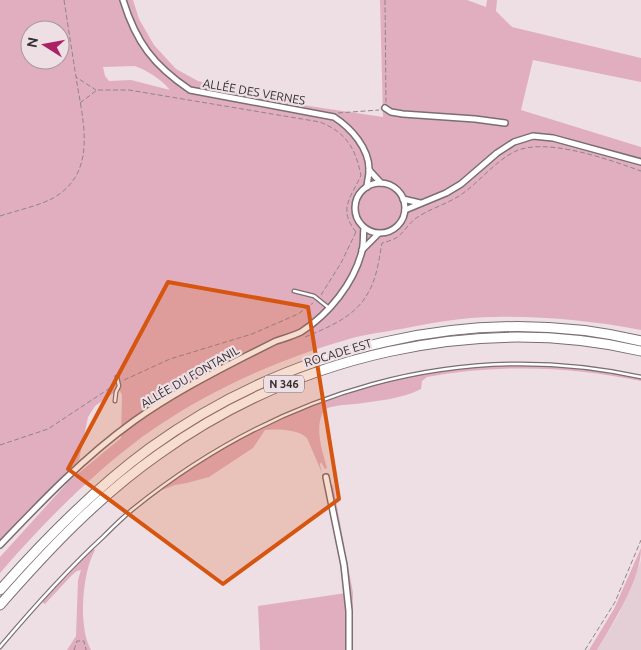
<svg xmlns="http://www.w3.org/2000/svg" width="641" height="650" viewBox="0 0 641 650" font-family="Ubuntu,sans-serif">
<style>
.built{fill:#e4cfd6}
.green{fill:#e0aebf;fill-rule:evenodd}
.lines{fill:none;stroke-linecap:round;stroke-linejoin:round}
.service-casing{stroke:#7a6e72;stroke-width:5}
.minor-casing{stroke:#7a6e72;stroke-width:8}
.trunk-casing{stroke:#7a6e72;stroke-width:11}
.path{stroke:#8f8589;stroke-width:1;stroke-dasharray:5 2.5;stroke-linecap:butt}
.service{stroke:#fff;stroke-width:2.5}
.minor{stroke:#fff;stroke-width:5}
.trunk{stroke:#fff;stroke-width:9}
.marked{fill:#d65510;fill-opacity:0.2;stroke:#d65510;stroke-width:4;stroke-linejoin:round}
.labels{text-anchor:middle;stroke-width:4.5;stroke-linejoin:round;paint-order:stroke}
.shield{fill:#eedfe4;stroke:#6c6467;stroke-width:1}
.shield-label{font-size:11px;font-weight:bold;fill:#342f31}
.street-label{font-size:12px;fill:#342f31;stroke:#eedfe4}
</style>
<rect width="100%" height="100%" fill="#eedfe4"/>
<!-- built -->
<path class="built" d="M641 561V650H597L619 614Z"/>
<!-- green -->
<g class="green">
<path d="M0 0H133L139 19 154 45 176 69 198 81 262 99 383 117 380 0H467L486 7 487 0H497L496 11 512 27 641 58V82L533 60 521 110 641 147V330C593 321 544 316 495 317 463 317 432 323 401 329 384 332 366 334 349 339 276 360 204 392 142 437 90 476 43 523 0 573V557L68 482 121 438 122 395 119 389 95 406 88 417 79 460 0 541ZM30 30H60V60H30ZM135 66C148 71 161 79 170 90L131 80 109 81 105 76 103 67Z"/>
<path d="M511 365C555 366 598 368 641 378V381C570 366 499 364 427 377L422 381 421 389C401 399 377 401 355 404 344 405 333 405 324 410 314 427 322 450 327 468L325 469 321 462 320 465 331 508 347 592V650H260L258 606 346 593 322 473 307 438C298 429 277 429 265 430L253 448 209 477 187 483 175 485 162 490C241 426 340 388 439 371 462 367 487 367 511 365Z"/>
<path d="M329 485H333L353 593 352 650H350V596Z"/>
<path d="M641 548C641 579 613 623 597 650H589L614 609Z"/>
<path d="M93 549 95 550C82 573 78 627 91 650H67L76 636 78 580 81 570 77 571 72 575 45 604 42 602Z"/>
</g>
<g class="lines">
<defs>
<g id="service">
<path d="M294 291 314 296 329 308"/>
<path d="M115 401 116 392 119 386 117 377"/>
<path d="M0 647C33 608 66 571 103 537 113 527 123 517 133 509 278 392 457 337 641 377"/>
</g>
<g id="minor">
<path d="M123 0C136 42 153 65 190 90L334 117C351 128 370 149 369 171 369 177 367 182 367 187"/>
<path d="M385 108 391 112 403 114 475 119 505 123"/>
<path d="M369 170 381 183"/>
<circle cx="380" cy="208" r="25"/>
<path d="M403 199 420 203"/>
<path d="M405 210 446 193 461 184 497 153 514 142 533 136 553 138 641 162"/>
<path d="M362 250 378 234"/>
<path d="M326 477 344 565 349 611V650"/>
<path d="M0 545C42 501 84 457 134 421 169 396 207 376 246 356 256 351 266 346 276 341 285 338 293 336 301 332 329 314 354 283 362 251 364 244 363 236 364 228"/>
</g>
<g id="trunk">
<path d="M0 590C45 539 94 489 150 448 288 348 474 301 641 341"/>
<path d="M0 605C48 550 99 496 159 454 296 356 475 313 641 351"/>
</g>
</defs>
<!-- service casing -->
<use href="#service" class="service-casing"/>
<!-- minor casing -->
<use href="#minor" class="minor-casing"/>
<!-- trunk casing -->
<use href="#trunk" class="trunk-casing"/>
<!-- path -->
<g class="path">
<path d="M64 0 76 77 96 90"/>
<path d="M385 0 386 103"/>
<path d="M80 103 97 90H129L320 122C347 133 355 148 361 175 352 197 337 208 356 232"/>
<path d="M338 113 379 110"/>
<path d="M0 216C15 211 42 205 55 197 99 170 82 118 76 77"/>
<path d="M321 295 341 263 356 232"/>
<path d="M305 337C329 327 355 317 368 293 377 278 379 259 382 243 387 242 392 240 396 238 404 233 408 224 415 219 428 209 448 204 462 194 480 181 494 163 512 153 542 135 610 160 641 171"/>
<path d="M124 380 170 359 252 334 298 314 313 303"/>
<path d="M0 445 48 429 113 386"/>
<path d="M74 650 77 641H84L86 650"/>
<path d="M585 650 615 602 641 540"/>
</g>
<!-- service -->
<use href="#service" class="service"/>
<!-- minor -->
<use href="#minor" class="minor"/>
<!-- trunk -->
<use href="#trunk" class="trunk"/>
</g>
<!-- marked area -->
<path class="marked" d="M168 282 308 307 339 499 223 584 68 469Z"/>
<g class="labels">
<!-- shield labels -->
<rect class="shield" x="264" y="375.5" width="40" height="17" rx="4"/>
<g class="shield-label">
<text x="284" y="388">N 346</text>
</g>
<!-- street labels -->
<g class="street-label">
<text transform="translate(254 92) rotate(10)" y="4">ALLÉE DES VERNES</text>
<text transform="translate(338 353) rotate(-17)" y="4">ROCADE EST</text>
<text transform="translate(190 377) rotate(-30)" y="4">ALLÉE DU FONTANIL</text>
</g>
</g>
<!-- north arrow -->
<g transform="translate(45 45) rotate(281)"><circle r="24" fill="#eedfe4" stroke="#a4999c"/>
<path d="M0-4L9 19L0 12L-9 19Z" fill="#aa2166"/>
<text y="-8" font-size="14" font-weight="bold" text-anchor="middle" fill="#342f31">N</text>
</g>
</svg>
